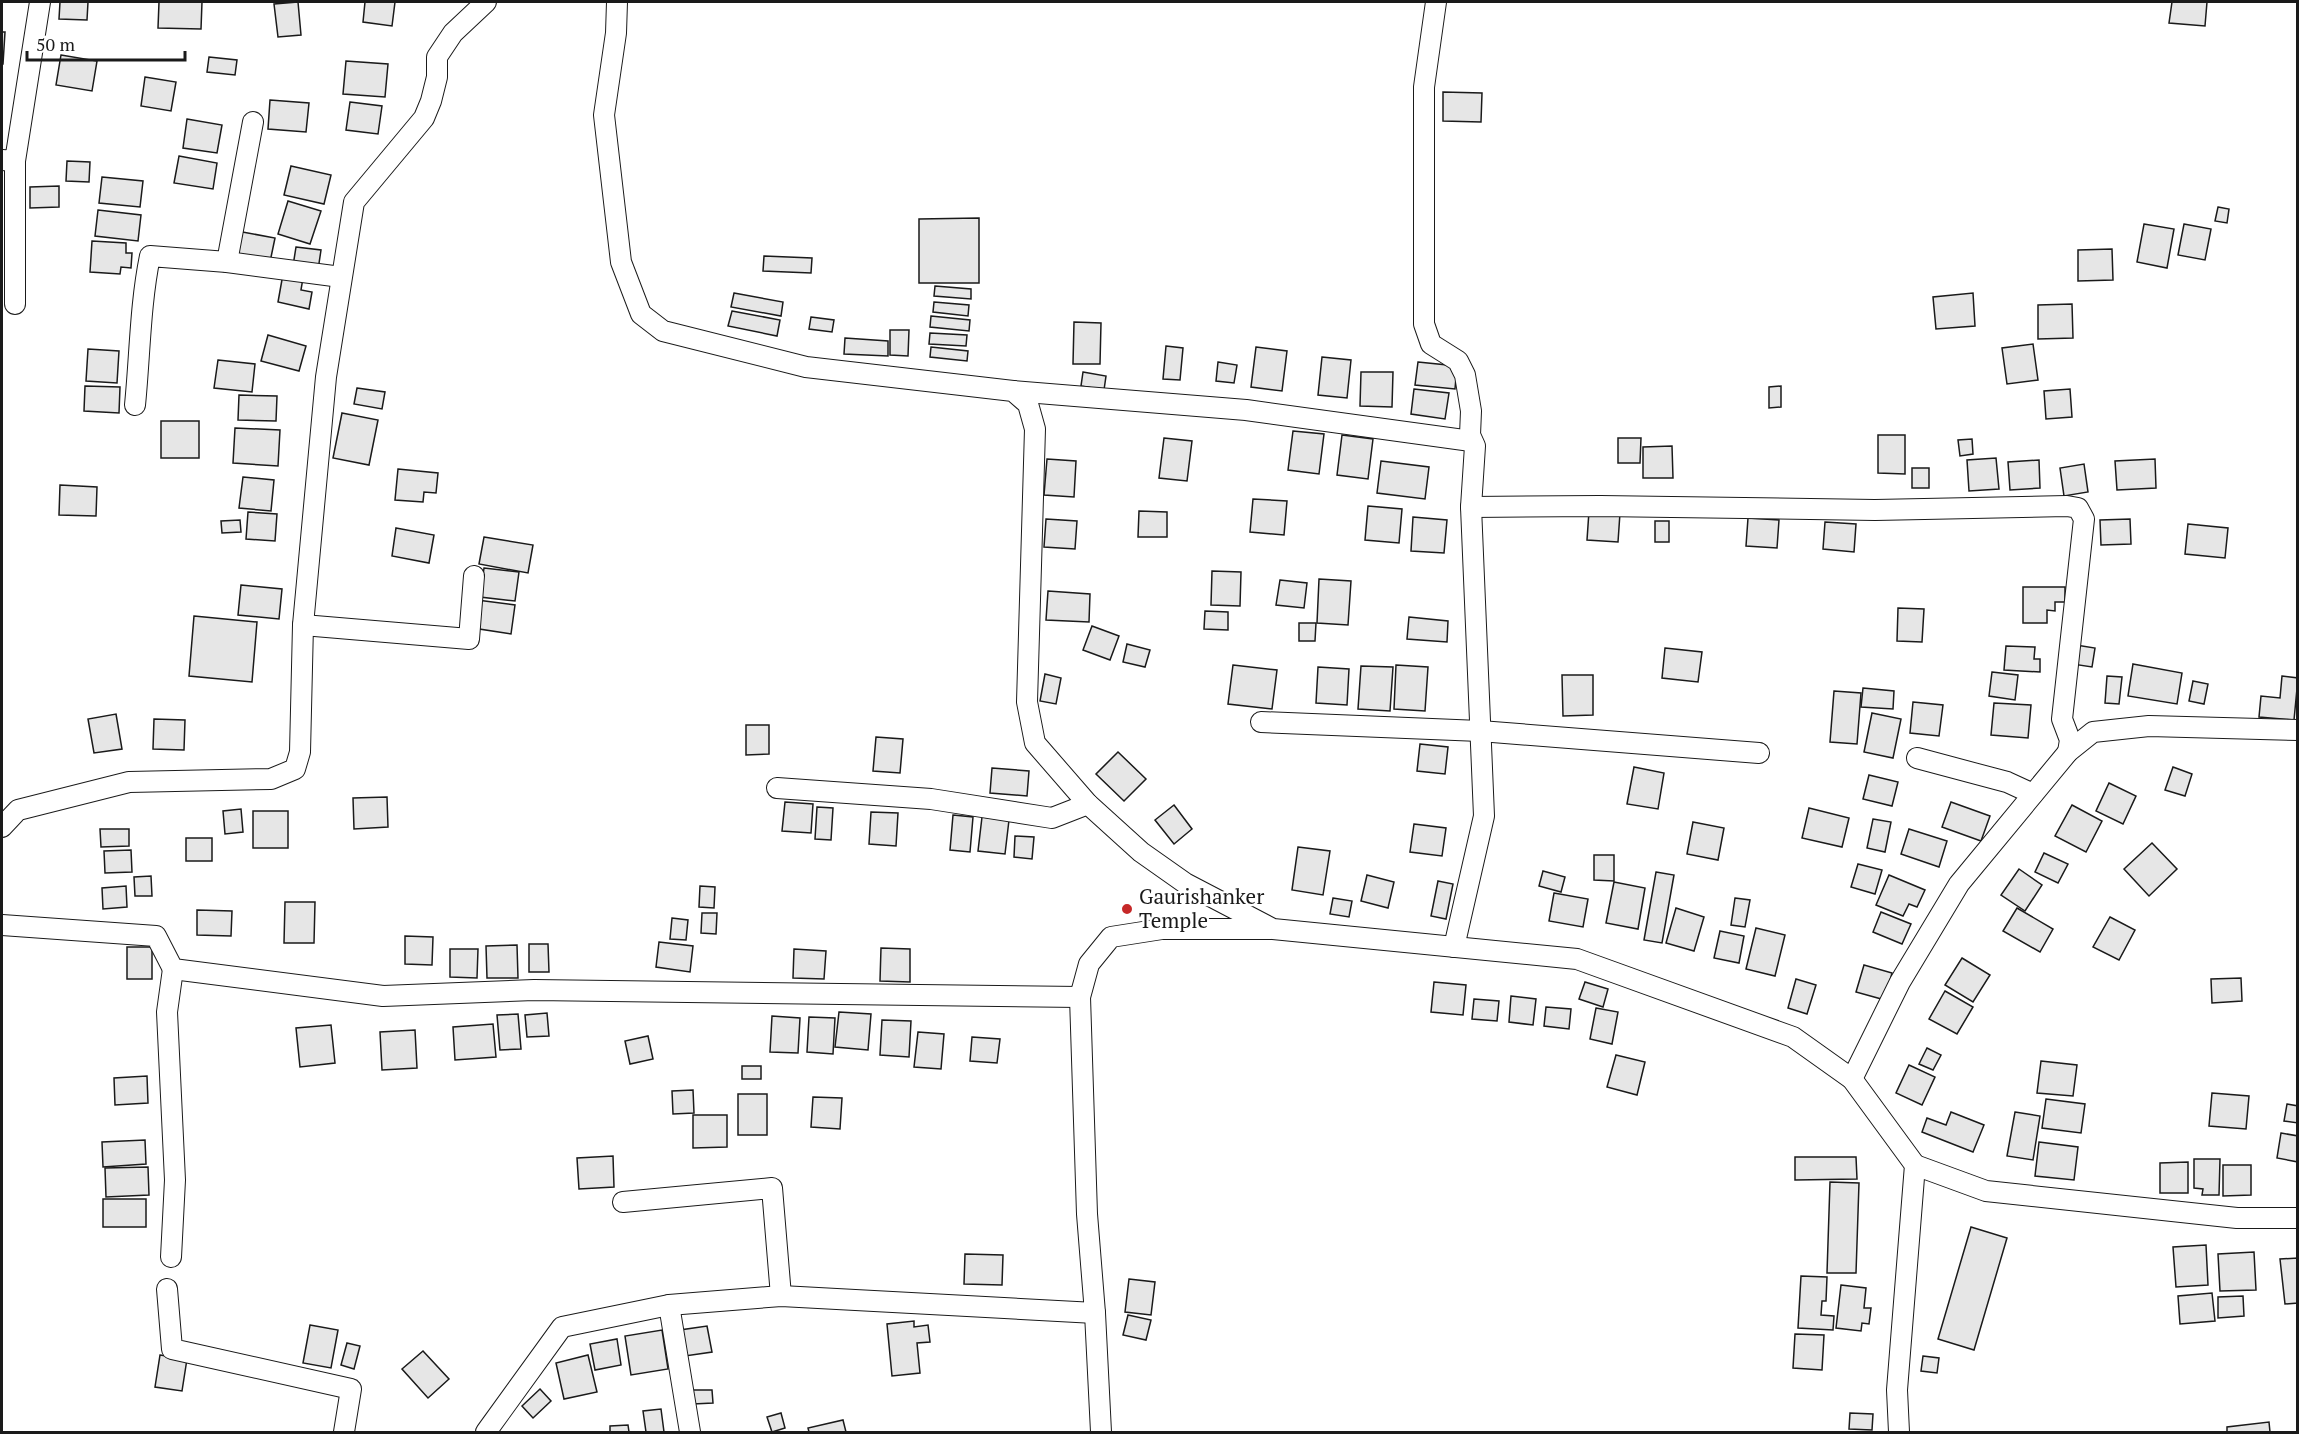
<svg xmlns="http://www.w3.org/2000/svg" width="2299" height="1434" viewBox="0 0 2299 1434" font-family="'PT Serif',serif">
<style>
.building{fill:#e6e6e6;stroke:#1a1a1a;stroke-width:1.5}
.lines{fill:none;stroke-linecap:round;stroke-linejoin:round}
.street-casing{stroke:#1a1a1a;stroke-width:22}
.street{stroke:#fff;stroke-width:20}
.poi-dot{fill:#c62828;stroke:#fff;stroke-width:2}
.labels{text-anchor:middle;stroke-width:4.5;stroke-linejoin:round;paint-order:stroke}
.poi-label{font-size:21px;fill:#1a1a1a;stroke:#fff;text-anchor:start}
</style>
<rect width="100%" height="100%" fill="#fff"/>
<!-- building -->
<g class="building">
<path d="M60 2H88L87 20 59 19Z"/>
<path d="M159 2H202L201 29 158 28Z"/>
<path d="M298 2 301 35 278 37 274 4Z"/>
<path d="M365 2H395L392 26 363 22Z"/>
<path d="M2172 2H2207L2205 26 2169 23Z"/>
<path d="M2 32H5L3 64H2Z"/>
<path d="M61 55 97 61 92 91 56 85Z"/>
<path d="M209 57 237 60 235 75 207 72Z"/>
<path d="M346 61 388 64 385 97 343 94Z"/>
<path d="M145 77 176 82 171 111 141 106Z"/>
<path d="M1443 92 1482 93 1481 122 1443 121Z"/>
<path d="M270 100 309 103 306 132 268 129Z"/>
<path d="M350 102 382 106 378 134 346 130Z"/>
<path d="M187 119 222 125 217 153 183 148Z"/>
<path d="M179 156 217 163 213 189 174 183Z"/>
<path d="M67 161 90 162 89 182 66 181Z"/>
<path d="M291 166 331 175 324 204 284 195Z"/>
<path d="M102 177 143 181 140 207 99 203Z"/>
<path d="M59 186V207L30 208V187Z"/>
<path d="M288 201 321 211 310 244 278 234Z"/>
<path d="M2218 207 2229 209 2227 223 2215 221Z"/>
<path d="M98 210 141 215 138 241 95 236Z"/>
<path d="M979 218V283H919V219Z"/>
<path d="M2144 224 2174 229 2167 268 2137 262Z"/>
<path d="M2184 224 2211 229 2205 260 2178 255Z"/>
<path d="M237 231 275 238 270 262 232 254Z"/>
<path d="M92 241 126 243V253H132L131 268 121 267 120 274 90 272Z"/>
<path d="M296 247 321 250 318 270 293 266Z"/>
<path d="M2112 249 2113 280 2078 281V250Z"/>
<path d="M764 256 812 258 811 273 763 271Z"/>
<path d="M283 274 303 278 301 290 312 292 309 309 278 302Z"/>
<path d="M935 286 971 289V299L934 296Z"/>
<path d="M734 293 783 302 781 316 731 307Z"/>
<path d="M1973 293 1975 326 1936 329 1933 297Z"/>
<path d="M934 302 969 305 968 316 933 312Z"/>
<path d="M2072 304 2073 338 2038 339V305Z"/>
<path d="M732 311 780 320 777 336 728 326Z"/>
<path d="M931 316 970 320 969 331 930 327Z"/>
<path d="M811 317 834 320 832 332 809 329Z"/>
<path d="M1074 322 1101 323 1100 364H1073Z"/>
<path d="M890 330H909L908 356 890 355Z"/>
<path d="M930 333 967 335 966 346 929 344Z"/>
<path d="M268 335 306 346 299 371 261 361Z"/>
<path d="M845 338 888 341V356L844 354Z"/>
<path d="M2033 344 2038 380 2007 384 2002 348Z"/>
<path d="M1166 346 1183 348 1180 380 1163 379Z"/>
<path d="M931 347 968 351 967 361 930 357Z"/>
<path d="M1256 347 1287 351 1282 391 1251 387Z"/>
<path d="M88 349 119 351 117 383 86 381Z"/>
<path d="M1322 357 1351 360 1347 398 1318 395Z"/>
<path d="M218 360 255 364 252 392 214 388Z"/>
<path d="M1218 362 1237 365 1234 383 1216 381Z"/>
<path d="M1418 362 1457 366 1455 389 1415 385Z"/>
<path d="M1083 372 1106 376 1104 390 1081 386Z"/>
<path d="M1361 372H1393L1392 407 1360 406Z"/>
<path d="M85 386 120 387 119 413 84 411Z"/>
<path d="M1781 386V407L1769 408V387Z"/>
<path d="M357 388 385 392 382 409 354 404Z"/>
<path d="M1414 389 1449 393 1445 419 1411 414Z"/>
<path d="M2070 389 2072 417 2046 419 2044 391Z"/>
<path d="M239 395 277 396 276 421 238 420Z"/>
<path d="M342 413 378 420 369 465 333 458Z"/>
<rect x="161" y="421" width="38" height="37"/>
<path d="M235 428 280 430 278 466 233 463Z"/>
<path d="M1293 431 1324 434 1319 474 1288 470Z"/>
<path d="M1342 435 1373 439 1368 479 1337 475Z"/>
<path d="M1878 435H1905V474L1878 473Z"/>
<path d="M1164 438 1192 441 1187 481 1159 478Z"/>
<path d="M1618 438H1641L1640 463H1618Z"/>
<path d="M1972 439 1973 454 1960 456 1958 440Z"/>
<path d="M1672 446 1673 478H1643V447Z"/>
<path d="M1996 458 1999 489 1969 491 1967 460Z"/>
<path d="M1047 459 1076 461 1074 497 1044 495Z"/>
<path d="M2155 459 2156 488 2117 490 2115 461Z"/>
<path d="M2039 460 2040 488 2010 490 2008 462Z"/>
<path d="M1381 461 1429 467 1425 499 1377 493Z"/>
<path d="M2084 464 2088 492 2064 496 2060 468Z"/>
<rect x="1912" y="468" width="17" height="20"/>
<path d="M398 469 438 473 436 493 424 492 423 502 395 500Z"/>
<path d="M243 477 274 480 271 511 239 508Z"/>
<path d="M60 485 97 487 96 516 59 515Z"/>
<path d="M1253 499 1287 501 1284 535 1250 532Z"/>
<path d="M1368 506 1402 509 1399 543 1365 540Z"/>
<path d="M1139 511 1167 512V537H1138Z"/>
<path d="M1589 511 1620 513 1618 542 1587 540Z"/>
<path d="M248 512 277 514 275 541 246 539Z"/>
<path d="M1413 517 1447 520 1444 553 1411 551Z"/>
<path d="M1748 518 1779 520 1777 548 1746 546Z"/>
<path d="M1046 519 1077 521 1075 549 1044 547Z"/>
<path d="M2130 519 2131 544 2101 545 2100 520Z"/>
<path d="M240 520 241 532 222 533 221 521Z"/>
<rect x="1655" y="521" width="14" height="21"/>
<path d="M1825 522 1856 524 1854 552 1823 549Z"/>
<path d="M2188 524 2228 528 2225 558 2185 554Z"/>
<path d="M396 528 434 535 429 563 392 556Z"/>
<path d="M484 537 533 545 528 573 479 564Z"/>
<path d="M484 568 519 572 515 601 480 597Z"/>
<path d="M1212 571 1241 572 1240 606 1211 605Z"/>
<path d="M1319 579 1351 581 1348 625 1317 623Z"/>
<path d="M1280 580 1307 583 1304 608 1276 605Z"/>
<path d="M241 585 282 589 279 619 238 615Z"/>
<path d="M2023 587H2065V602H2055V611L2047 610V623H2023Z"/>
<path d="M1048 591 1090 594 1089 622 1046 620Z"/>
<path d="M477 600 515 605 511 634 473 628Z"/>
<path d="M1898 608 1924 609 1922 642 1897 641Z"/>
<path d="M1205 611 1228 612V630L1204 629Z"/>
<path d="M194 616 257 622 252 682 189 676Z"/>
<path d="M1409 617 1448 621 1447 642 1407 639Z"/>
<path d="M1299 623H1316L1315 641H1299Z"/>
<path d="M1092 626 1119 636 1110 660 1083 650Z"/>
<path d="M1127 644 1150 650 1145 667 1123 662Z"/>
<path d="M2076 645 2095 648 2092 667 2072 664Z"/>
<path d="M2006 646 2035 647 2034 659H2040V672L2004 670Z"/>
<path d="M1665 648 1702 652 1698 682 1662 678Z"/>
<path d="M2133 664 2182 673 2177 704 2128 696Z"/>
<path d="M1233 665 1277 670 1272 709 1228 704Z"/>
<path d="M1396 665 1428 667 1425 711 1394 709Z"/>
<path d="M1361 666 1393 667 1390 711 1358 709Z"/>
<path d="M1318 667 1349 669 1347 705 1316 703Z"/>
<path d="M1992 672 2018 675 2015 700 1989 696Z"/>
<path d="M1045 674 1061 678 1056 704 1040 701Z"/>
<path d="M1562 675H1593V715L1563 716Z"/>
<path d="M2107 676 2122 677 2119 704 2105 703Z"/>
<path d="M2282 676 2298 678 2294 720 2259 717 2261 696 2280 698Z"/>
<path d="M2193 681 2208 684 2204 704 2189 701Z"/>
<path d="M1863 688 1894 691 1893 709 1861 707Z"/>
<path d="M1834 691 1861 693 1857 744 1830 742Z"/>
<path d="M1913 702 1943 705 1939 736 1910 733Z"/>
<path d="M1994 703 2031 705 2028 738 1991 735Z"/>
<path d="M1872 713 1901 719 1893 758 1864 752Z"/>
<path d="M116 714 122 749 94 753 88 719Z"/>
<path d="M154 719 185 720 184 750 153 749Z"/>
<path d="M746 725H769V754L746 755Z"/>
<path d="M876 737 903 739 900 773 873 771Z"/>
<path d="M1420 744 1448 747 1445 774 1417 771Z"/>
<path d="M1118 752 1146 779 1124 801 1096 774Z"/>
<path d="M1634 767 1664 773 1658 809 1627 804Z"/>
<path d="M2173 767 2192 774 2185 796 2165 790Z"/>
<path d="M992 768 1029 771 1027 796 990 793Z"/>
<path d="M1869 775 1898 782 1892 806 1863 799Z"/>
<path d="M2109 783 2136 796 2123 824 2096 811Z"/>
<path d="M387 797 388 827 354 829 353 798Z"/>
<path d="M785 802 813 804 811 833 782 831Z"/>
<path d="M1951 802 1990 816 1981 841 1942 827Z"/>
<path d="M1174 805 1192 829 1174 844 1155 820Z"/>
<path d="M2072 805 2102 821 2086 852 2055 836Z"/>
<path d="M817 807 833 808 831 840 815 839Z"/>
<path d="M1809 808 1849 818 1842 847 1802 838Z"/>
<path d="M241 809 243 832 225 834 223 811Z"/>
<rect x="253" y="811" width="35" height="37"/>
<path d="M871 812 898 813 896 846 869 844Z"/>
<path d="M953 815 973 817 970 852 950 850Z"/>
<path d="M982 817 1009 820 1005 854 978 851Z"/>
<path d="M1873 819 1891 822 1885 852 1867 848Z"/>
<path d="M1693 822 1724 828 1718 860 1687 854Z"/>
<path d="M1414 824 1446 828 1442 856 1410 852Z"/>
<path d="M100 829H129V846L101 847Z"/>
<path d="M1909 829 1947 841 1939 867 1901 854Z"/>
<path d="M1015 836 1034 837 1032 859 1014 857Z"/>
<rect x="186" y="838" width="26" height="23"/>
<path d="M2152 843 2177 869 2149 896 2124 869Z"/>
<path d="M1298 847 1330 851 1323 895 1292 890Z"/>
<path d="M131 850 132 872 105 873 104 851Z"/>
<path d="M2044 853 2068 864 2058 883 2035 872Z"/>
<path d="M1594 855H1614V881L1594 880Z"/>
<path d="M1858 864 1882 870 1875 894 1851 887Z"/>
<path d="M2019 869 2042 885 2025 911 2001 895Z"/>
<path d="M1543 871 1565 877 1561 892 1539 886Z"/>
<path d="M1656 872 1674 875 1662 943 1644 940Z"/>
<path d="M1367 875 1394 882 1388 908 1361 901Z"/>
<path d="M1889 875 1925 890 1917 907 1909 904 1903 916 1876 905Z"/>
<path d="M151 876 152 896H135L134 877Z"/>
<path d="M1438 881 1453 884 1446 919 1431 916Z"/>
<path d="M1614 882 1645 888 1638 929 1606 923Z"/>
<path d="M126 886 127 907 103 909 102 888Z"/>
<path d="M700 886 715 887 714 908 699 907Z"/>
<path d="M1554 893 1588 899 1583 927 1549 921Z"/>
<path d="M1333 898 1352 901 1349 917 1330 914Z"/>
<path d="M1735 898 1750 900 1745 927 1731 925Z"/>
<path d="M285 902H315L314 943H284Z"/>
<path d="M1676 908 1704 917 1694 951 1666 943Z"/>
<path d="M2017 908 2053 929 2040 952 2003 931Z"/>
<path d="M197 910 232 911 231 936 197 935Z"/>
<path d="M1881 912 1911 924 1902 944 1873 932Z"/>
<path d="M702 913H717L716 934 701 933Z"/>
<path d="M2110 917 2135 930 2119 960 2093 947Z"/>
<path d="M672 918 688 920 686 940 670 939Z"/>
<path d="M1756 928 1785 935 1775 976 1746 969Z"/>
<path d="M1720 931 1744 936 1739 963 1714 958Z"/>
<path d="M405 936 433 937 432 965 405 964Z"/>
<path d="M659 942 693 946 690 972 656 967Z"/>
<path d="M529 944H548L549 972H529Z"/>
<path d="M517 945 518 978H487L486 946Z"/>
<rect x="127" y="947" width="25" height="32"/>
<path d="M881 948 910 949V982L880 981Z"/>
<path d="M450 949H478L477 978 450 977Z"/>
<path d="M794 949 826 951 824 979 793 978Z"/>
<path d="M1962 958 1990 975 1973 1002 1945 985Z"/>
<path d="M1864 965 1892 973 1885 1000 1856 992Z"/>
<path d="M2241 978 2242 1001 2212 1003 2211 979Z"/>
<path d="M1796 979 1816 985 1807 1014 1788 1008Z"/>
<path d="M1434 982 1466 985 1463 1015 1431 1012Z"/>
<path d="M1585 982 1608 989 1603 1007 1579 999Z"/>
<path d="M1945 991 1973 1007 1957 1034 1929 1019Z"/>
<path d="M1511 996 1536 999 1533 1025 1509 1022Z"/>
<path d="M1474 999 1499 1001 1497 1021 1472 1019Z"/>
<path d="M1546 1007 1571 1009 1569 1029 1544 1026Z"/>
<path d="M1596 1008 1618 1012 1612 1044 1590 1039Z"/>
<path d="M839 1012 871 1014 868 1050 835 1047Z"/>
<path d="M547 1013 549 1036 527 1037 525 1015Z"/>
<path d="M518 1014 521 1049 500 1050 497 1015Z"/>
<path d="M772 1016 800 1018 798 1053 770 1052Z"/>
<path d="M809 1017 835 1018 833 1054 807 1052Z"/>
<path d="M882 1020 911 1021 909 1057 880 1055Z"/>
<path d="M493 1024 496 1057 455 1060 453 1027Z"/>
<path d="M331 1025 335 1063 300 1067 296 1028Z"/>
<path d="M415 1030 417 1068 382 1070 380 1032Z"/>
<path d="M918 1032 944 1034 941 1069 914 1067Z"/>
<path d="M648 1036 653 1059 630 1064 625 1041Z"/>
<path d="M972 1037 1000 1039 997 1063 970 1061Z"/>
<path d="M1927 1048 1941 1055 1933 1070 1919 1064Z"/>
<path d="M1616 1055 1645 1062 1637 1095 1607 1087Z"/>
<path d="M2041 1061 2077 1065 2073 1096 2037 1093Z"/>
<path d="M1909 1065 1935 1077 1922 1105 1896 1093Z"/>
<rect x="742" y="1066" width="19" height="13"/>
<path d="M147 1076 148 1103 115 1105 114 1078Z"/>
<path d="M693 1090 694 1113 673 1114 672 1091Z"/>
<path d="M2212 1093 2249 1096 2246 1129 2209 1126Z"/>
<rect x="738" y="1094" width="29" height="41"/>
<path d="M813 1097 842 1098 840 1129 811 1127Z"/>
<path d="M2046 1099 2085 1104 2081 1133 2042 1128Z"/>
<path d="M2287 1104 2298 1106V1123L2284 1121Z"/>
<path d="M1951 1112 1984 1125 1973 1152 1922 1132 1927 1118 1946 1125Z"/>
<path d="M2015 1112 2040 1116 2033 1160 2007 1156Z"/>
<path d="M693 1115H727V1147L693 1148Z"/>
<path d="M2281 1133 2298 1136V1162L2277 1158Z"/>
<path d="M145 1140 146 1164 103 1167 102 1142Z"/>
<path d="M2039 1142 2078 1147 2074 1180 2035 1176Z"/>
<path d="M613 1156 614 1187 579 1189 577 1158Z"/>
<path d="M1795 1157H1856L1857 1179 1795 1180Z"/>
<path d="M2194 1159H2220L2219 1195H2202L2203 1189 2194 1188Z"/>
<path d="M2188 1162V1193H2160V1163Z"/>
<path d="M2223 1165H2251V1195L2223 1196Z"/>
<path d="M148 1167 149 1195 106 1197 105 1168Z"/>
<path d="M1830 1182 1859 1183 1856 1273H1827Z"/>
<rect x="103" y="1199" width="43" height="28"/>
<path d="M1971 1227 2007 1238 1974 1350 1938 1339Z"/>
<path d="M2206 1245 2208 1285 2176 1287 2173 1247Z"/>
<path d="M2254 1252 2256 1290 2220 1291 2218 1254Z"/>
<path d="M965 1254 1003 1255 1002 1285 964 1284Z"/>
<path d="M2298 1258V1303L2285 1304 2280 1259Z"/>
<path d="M1801 1276 1827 1277 1826 1301H1822L1821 1315 1834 1316 1833 1330 1798 1328Z"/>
<path d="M1129 1279 1155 1282 1151 1315 1125 1312Z"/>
<path d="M1841 1285 1866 1288 1864 1308H1871L1869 1324 1862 1323 1861 1331 1836 1328Z"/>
<path d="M2212 1293 2215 1321 2180 1324 2178 1296Z"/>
<path d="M2243 1296 2244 1316 2218 1318V1297Z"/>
<path d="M1128 1315 1151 1320 1146 1340 1123 1335Z"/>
<path d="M914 1321V1327L928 1325 930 1342 917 1343 920 1373 892 1376 887 1324Z"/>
<path d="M310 1325 338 1330 331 1368 303 1363Z"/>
<path d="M707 1326 712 1352 685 1356 680 1330Z"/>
<path d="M662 1330 668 1369 631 1375 625 1336Z"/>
<path d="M1795 1334 1824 1335 1822 1370 1793 1368Z"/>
<path d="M617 1339 621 1365 595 1370 590 1344Z"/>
<path d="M347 1343 360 1346 354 1369 341 1365Z"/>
<path d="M423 1351 449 1379 428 1398 402 1369Z"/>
<path d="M160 1355 187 1359 182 1391 155 1387Z"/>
<path d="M588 1355 597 1392 564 1399 556 1363Z"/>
<path d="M1923 1356 1939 1358 1937 1373 1921 1371Z"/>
<path d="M540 1389 551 1401 533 1418 522 1406Z"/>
<path d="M693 1390H712L713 1403 693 1404Z"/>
<path d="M661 1409 664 1432H646L643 1411Z"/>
<path d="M781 1413 785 1428 772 1432 767 1417Z"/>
<path d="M1850 1413 1873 1414 1872 1430 1849 1429Z"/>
<path d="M843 1420 846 1432H809L808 1428Z"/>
<path d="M2269 1422 2270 1432H2227V1427Z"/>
<path d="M628 1425 629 1432H610V1426Z"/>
</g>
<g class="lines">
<defs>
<g id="street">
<path d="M617 2 616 33 604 115 621 262 641 314 663 331 806 367 1013 391 1028 404 1035 429 1027 702 1035 743 1088 804 1141 852 1185 883 1273 929 1577 959 1793 1037 1852 1079 1915 1165 1897 1390 1899 1432"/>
<path d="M1436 2 1424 87V324L1431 344 1458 361 1465 375 1471 411 1470 435 1475 446 1471 507 1484 816 1454 947"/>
<path d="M2 160 15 161 40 2"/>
<path d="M227 262 253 122"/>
<path d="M15 304V161"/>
<path d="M1013 391 1246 410 1471 441"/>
<path d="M135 405C140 355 140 305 150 256L227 262 341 277"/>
<path d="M1471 507 1600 506 1875 510 2067 506 2078 508 2084 519 2062 719 2070 740 2068 752"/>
<path d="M303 625 469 639 474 576"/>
<path d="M1261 722 1480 731 1759 753"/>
<path d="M1917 758 2007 782 2033 794"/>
<path d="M777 788 931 799 1052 818 1088 804"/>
<path d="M2 827 18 810 129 782 271 779 295 769 300 752 303 625 326 377 354 202 424 118 431 101 437 77V57L453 33 486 2"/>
<path d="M2 925 156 936 173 969 383 996 534 990 1080 997 1089 964 1111 937 1162 929H1270"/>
<path d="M1852 1079 1900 982 1959 884 2068 752 2093 732 2149 726 2298 730"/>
<path d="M1915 1165 1986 1191 2237 1218H2298"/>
<path d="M623 1202 772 1188 781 1296"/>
<path d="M171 1257 175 1180 167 1012 173 969"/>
<path d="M167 1289 172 1349 351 1389 344 1432"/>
<path d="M669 1305 690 1432"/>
<path d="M1095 1313 1101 1432"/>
<path d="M486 1432 562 1327 669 1305 781 1296 1095 1313 1087 1214 1080 997"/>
</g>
</defs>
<!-- street casing -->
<use href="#street" class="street-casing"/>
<!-- street -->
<use href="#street" class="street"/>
</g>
<!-- markers -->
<circle class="poi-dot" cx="1127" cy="909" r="6"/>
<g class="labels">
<!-- poi labels -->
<g class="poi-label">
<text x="1139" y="904">Gaurishanker<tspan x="1139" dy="24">Temple</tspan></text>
</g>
</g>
<!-- border -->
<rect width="2299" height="1434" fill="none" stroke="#1a1a1a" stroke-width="6"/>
<!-- scale -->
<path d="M27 51v9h158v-9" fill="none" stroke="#1a1a1a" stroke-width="3"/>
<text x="36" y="51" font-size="18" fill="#1a1a1a" stroke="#ffffff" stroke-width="4.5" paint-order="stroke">50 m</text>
</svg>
